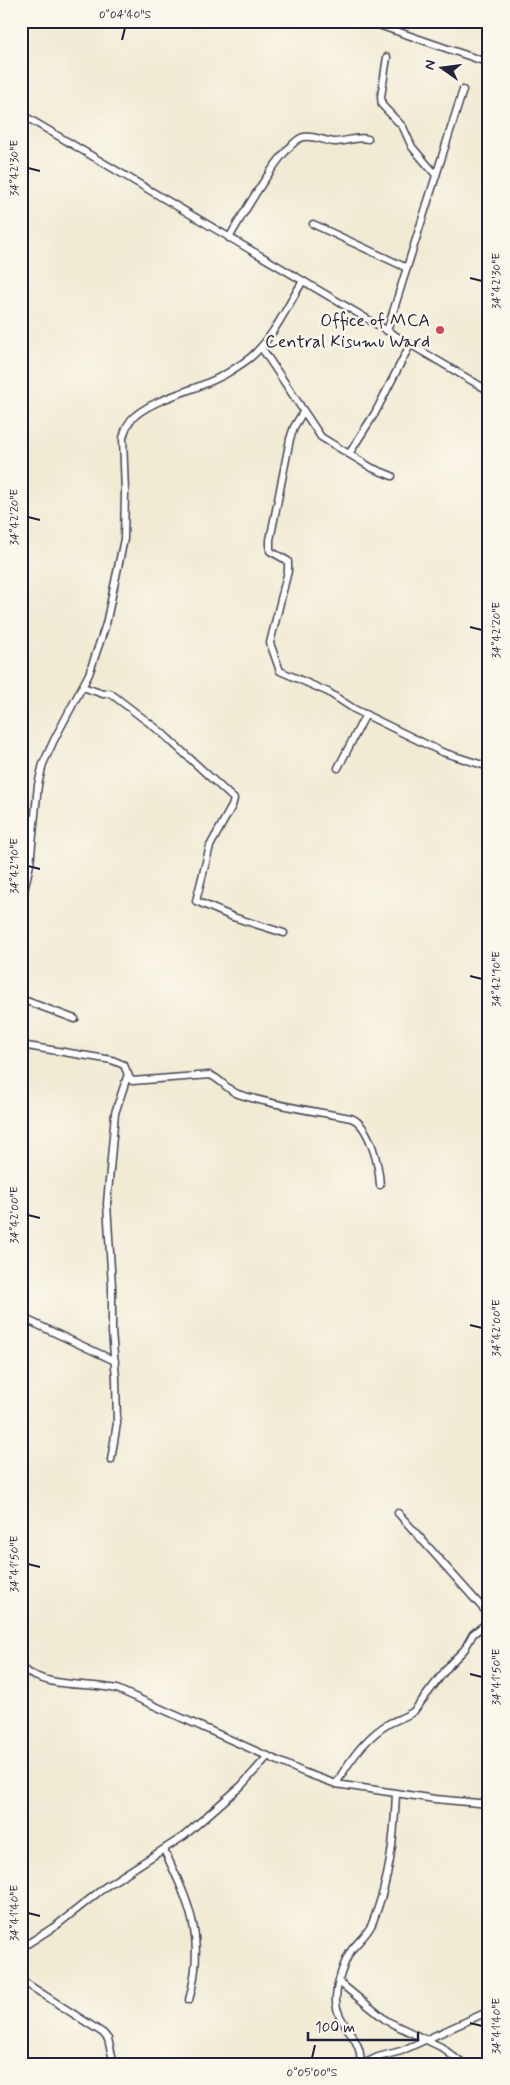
<svg xmlns="http://www.w3.org/2000/svg" width="510" height="2085" viewBox="0 0 510 2085" font-family="Mynerve,sans-serif">
<style>
.lines{fill:none;stroke-linecap:round;stroke-linejoin:round}
.minor-casing{stroke:#414052;stroke-width:9}
.minor{stroke:#fff;stroke-width:6}
.ticks{fill:none;stroke:#22223b;stroke-width:2}
.poi-dot{fill:#d1495b;stroke:#fbf7ec;stroke-width:2}
.labels{text-anchor:middle;stroke-width:5;stroke-linejoin:round;paint-order:stroke}
.poi-label{font-size:18px;fill:#22223b;stroke:#fbf7ec;text-anchor:end}
.neatline{fill:none;stroke:#22223b;stroke-width:2}
.ticks-label{font-size:12px;text-anchor:middle;fill:#22223b}
</style>
<rect width="100%" height="100%" fill="#fbf7ec"/>
<filter id="ink" filterUnits="userSpaceOnUse"><feTurbulence type="fractalNoise" baseFrequency=".02" numOctaves="2"/><feDisplacementMap in="SourceGraphic" scale="10" xChannelSelector="R" yChannelSelector="G"/><feConvolveMatrix kernelMatrix="1 2 1 2 8 2 1 2 1" color-interpolation-filters="sRGB"/></filter>
<filter id="wash" filterUnits="userSpaceOnUse"><feTurbulence type="fractalNoise" baseFrequency=".0096" numOctaves="4" result="noise"/><feDisplacementMap in="SourceGraphic" scale="20" xChannelSelector="R" yChannelSelector="G"/><feGaussianBlur stdDeviation="1.12" result="paint"/><feColorMatrix in="noise" values="0 0 0 0 0 0 0 0 0 0 0 0 0 0 0 0 0 1.4 0 .05"/><feComposite in="paint" operator="in"/></filter>
<g filter="url(#wash)">
<rect width="100%" height="100%" fill="#f1ebd4"/>
</g>
<g filter="url(#ink)">
<g class="lines">
<defs>
<g id="minor">
<path d="M367 21 489 63"/>
<path d="M387 57 381 97 382 105 403 127 412 147 436 175"/>
<path d="M21 114 489 391"/>
<path d="M313 224 407 268"/>
<path d="M229 238C240 219 285 140 304 137 313 135 325 141 334 142 346 142 356 136 368 139"/>
<path d="M387 331 463 90"/>
<path d="M261 347 321 437 372 468 392 476"/>
<path d="M303 412 294 427 290 439 270 540V551L288 561V571L270 643 280 671 328 692 354 709 442 752 489 767"/>
<path d="M349 454 375 413 410 345"/>
<path d="M83 687 103 694 110 693 161 732 234 799 232 806 210 846 196 901 233 917 284 933"/>
<path d="M338 768 366 714"/>
<path d="M21 904 30 864 38 785 43 764 54 740 89 674 106 624 124 539 125 492 123 438C125 429 128 421 136 415 161 395 201 390 229 372 237 367 245 362 251 357 274 337 287 306 303 281"/>
<path d="M21 999 75 1019"/>
<path d="M21 1045 112 1060 124 1065 129 1077 132 1081 210 1075C221 1079 227 1090 238 1094 275 1106 314 1111 351 1118 370 1125 379 1166 380 1185"/>
<path d="M21 1317 115 1361"/>
<path d="M111 1460 117 1423 116 1378 112 1332V1286L107 1204 115 1113 128 1074"/>
<path d="M398 1513 489 1615"/>
<path d="M21 1668C50 1689 84 1682 117 1689L303 1772 336 1784 435 1799 489 1804"/>
<path d="M336 1784C349 1761 366 1736 390 1723 398 1719 406 1717 414 1711L451 1663 464 1650 473 1634 489 1621"/>
<path d="M164 1850C190 1904 206 1939 189 2000"/>
<path d="M21 1948 57 1925 105 1887 184 1836 241 1786 268 1756"/>
<path d="M21 1980 103 2033 108 2039 114 2064"/>
<path d="M339 1982 387 2021 441 2047 463 2064"/>
<path d="M360 2064C365 2039 334 2023 336 1998 337 1983 344 1960 353 1948 360 1940 368 1933 372 1924 390 1879 394 1841 396 1794"/>
<path d="M363 2064 378 2057 401 2051 489 2011"/>
</g>
</defs>
<!-- minor casing -->
<use href="#minor" class="minor-casing"/>
<!-- minor -->
<use href="#minor" class="minor"/>
</g>
</g>
<!-- ticks -->
<path class="ticks" d="M122 40 125 28M28 168 40 171M470 278 482 281M28 517 40 520M470 627 482 630M28 866 40 869M470 976 482 979M28 1215 40 1218M470 1325 482 1328M28 1564 40 1567M470 1674 482 1677M28 1913 40 1916M470 2023 482 2026M312 2058 315 2045"/>
<!-- markers -->
<circle class="poi-dot" cx="440" cy="330" r="5"/>
<g class="labels">
<!-- poi labels -->
<g class="poi-label">
<text x="430" y="326">Office of MCA<tspan x="430" dy="21">Central Kisumu Ward</tspan></text>
</g>
</g>
<!-- margin -->
<rect width="510" height="2085" fill="none" stroke="#fbf7ec" stroke-width="55"/>
<!-- north arrow -->
<g transform="translate(442 68) rotate(284)" stroke="#fbf7ec" stroke-width="4" paint-order="stroke">
<path d="M0-4L9 19L0 12L-9 19Z" fill="#22223b"/>
<text y="-8" font-size="14" font-weight="bold" text-anchor="middle" fill="#22223b">N</text>
</g>
<!-- scale -->
<path d="M308 2032v8h110v-8" fill="none" stroke="#22223b" stroke-width="2.5"/>
<text x="315" y="2032" font-size="15" fill="#22223b" stroke="#fbf7ec" stroke-width="4" paint-order="stroke">100 m</text>
<rect x="28" y="28" width="454" height="2030" class="neatline"/>
<g class="ticks-label">
<text x="125" y="18">0°04'40"S</text>
<text transform="translate(14 168) rotate(-90)" y="4">34°42'30"E</text>
<text transform="translate(496 281) rotate(-90)" y="4">34°42'30"E</text>
<text transform="translate(14 517) rotate(-90)" y="4">34°42'20"E</text>
<text transform="translate(496 630) rotate(-90)" y="4">34°42'20"E</text>
<text transform="translate(14 866) rotate(-90)" y="4">34°42'10"E</text>
<text transform="translate(496 979) rotate(-90)" y="4">34°42'10"E</text>
<text transform="translate(14 1215) rotate(-90)" y="4">34°42'00"E</text>
<text transform="translate(496 1328) rotate(-90)" y="4">34°42'00"E</text>
<text transform="translate(14 1564) rotate(-90)" y="4">34°41'50"E</text>
<text transform="translate(496 1677) rotate(-90)" y="4">34°41'50"E</text>
<text transform="translate(14 1913) rotate(-90)" y="4">34°41'40"E</text>
<text transform="translate(496 2026) rotate(-90)" y="4">34°41'40"E</text>
<text x="312" y="2076">0°05'00"S</text>
</g>
</svg>
